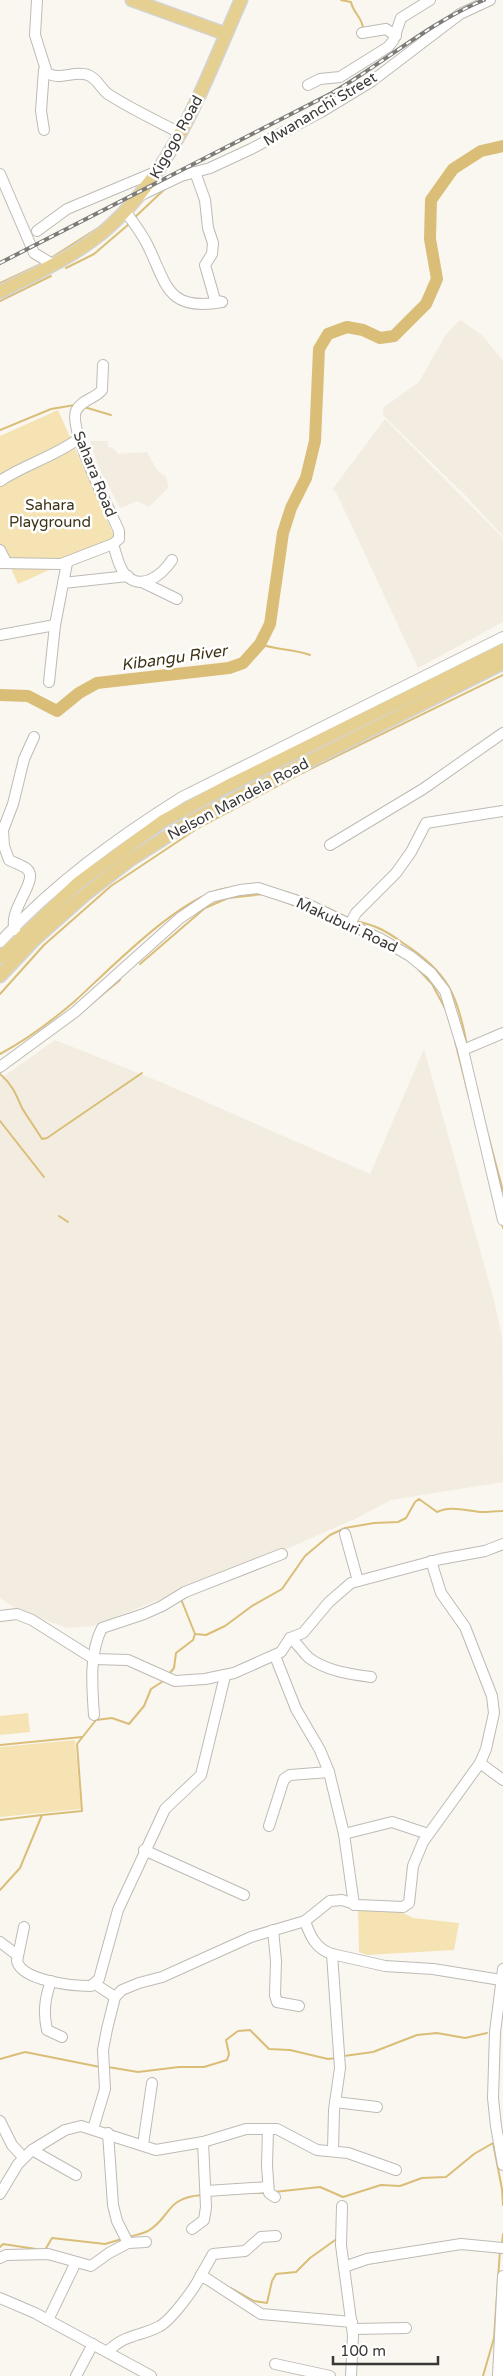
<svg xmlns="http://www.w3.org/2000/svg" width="503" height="2376" viewBox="0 0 503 2376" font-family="'Varela Round',sans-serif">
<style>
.built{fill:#f2ede0}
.green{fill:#f5e3b4}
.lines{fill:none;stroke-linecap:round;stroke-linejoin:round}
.stream{stroke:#dabe78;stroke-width:2}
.river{stroke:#dabe78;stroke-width:12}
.minor-casing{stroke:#bebbb5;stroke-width:12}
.major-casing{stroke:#d3d3d3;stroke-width:15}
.minor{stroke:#fff;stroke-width:10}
.major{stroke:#e6d091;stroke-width:12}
.rail-casing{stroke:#7d7b77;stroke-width:4}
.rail{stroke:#fff;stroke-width:2;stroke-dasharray:5.5;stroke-linecap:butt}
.labels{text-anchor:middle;stroke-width:5;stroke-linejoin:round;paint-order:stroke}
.street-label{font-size:15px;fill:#393835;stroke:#fff}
.park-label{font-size:15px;fill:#403415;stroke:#fff}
.water-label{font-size:16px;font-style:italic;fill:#3f3314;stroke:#fff}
</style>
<rect width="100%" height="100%" fill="#faf7f1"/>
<!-- built -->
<g class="built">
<path d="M460 320 482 335 503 361V536L467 497 383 415V408L419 382 445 336Z"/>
<path d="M385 419 503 538V622L418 668 336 492 332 490Z"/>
<path d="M90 441H108V447L113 448 118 454 147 452 157 470 167 478 168 488 149 507 138 501 120 508 98 466Z"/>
<path d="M55 1040 163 1083 370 1174 424 1049 494 1300 502 1337 503 1482 391 1500 355 1519 277 1553 93 1626 67 1628 18 1610 0 1598V1079Z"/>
</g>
<!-- green -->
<g class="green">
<path d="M58 410 116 540 18 584 0 544V436Z"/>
<path d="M28 1713 30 1732 0 1735V1716Z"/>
<path d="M75 1740 81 1809 0 1817V1747Z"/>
<path d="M358 1910 399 1911 413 1918 459 1923 454 1950 367 1955 359 1952Z"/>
</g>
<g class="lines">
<!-- stream -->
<g class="stream">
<path d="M341 0 351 2C353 13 362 17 363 28"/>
<path d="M316 110 328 96"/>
<path d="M134 218 167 187"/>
<path d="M51 258 101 226"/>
<path d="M66 268 94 254 129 224"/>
<path d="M0 283 43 263"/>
<path d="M0 301 51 276"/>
<path d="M84 407 111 415"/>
<path d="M0 430 51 409 75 405"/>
<path d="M260 644C276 650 294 649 310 655"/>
<path d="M286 892 308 899"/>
<path d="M283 901 325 918"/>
<path d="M321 905 346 917"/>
<path d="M355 921C376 925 386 931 403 943 448 972 458 995 467 1046"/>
<path d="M19 929 32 918"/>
<path d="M9 941 12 936"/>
<path d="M140 964 205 908 228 898 264 894"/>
<path d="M418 969 432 984 446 1010"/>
<path d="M0 994 44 945 111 886 198 828 298 775 503 675"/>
<path d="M85 1009 120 980"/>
<path d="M64 1026 76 1017"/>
<path d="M455 1041 469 1097"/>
<path d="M0 1054C26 1040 53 1020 75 1001 109 970 183 893 228 888"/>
<path d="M0 1074C12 1084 16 1094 22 1108 28 1118 36 1129 42 1139L47 1138 142 1073"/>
<path d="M0 1121 44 1177"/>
<path d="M488 1135 503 1191"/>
<path d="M59 1216 68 1222"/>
<path d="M502 1223 503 1228"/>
<path d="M181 1599 195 1634 206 1635 225 1626 252 1606 282 1589 305 1556 330 1535 345 1528 374 1523 398 1522 406 1518 415 1502 419 1499 437 1512C451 1505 467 1511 482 1512 489 1512 496 1511 503 1511"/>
<path d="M169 1674 174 1668 176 1653 193 1640 195 1634"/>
<path d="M0 1745 82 1737"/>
<path d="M0 1820 42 1815"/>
<path d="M0 1890 20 1868 42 1815 82 1811 77 1744 96 1720 112 1718 129 1724 144 1706 151 1689 165 1680"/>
<path d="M344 2056 373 2052 417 2035 437 2033 465 2038 487 2033"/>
<path d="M0 2059 25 2052 100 2067"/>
<path d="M108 2067 138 2072 179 2067H204L227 2060 229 2054 226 2040 238 2031 250 2030 269 2049 290 2050 328 2059 336 2058"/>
<path d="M274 2192 320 2187 343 2197 381 2185 400 2186 422 2178 446 2177 474 2154 493 2143 502 2189 503 2205"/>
<path d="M252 2193H264"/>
<path d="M129 2237C135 2235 142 2234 148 2231 172 2217 164 2198 202 2195"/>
<path d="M502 2243 503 2234"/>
<path d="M0 2247 3 2244 36 2249"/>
<path d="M45 2250 52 2238 105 2244 122 2239"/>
<path d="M231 2288 254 2301 267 2303 272 2281 276 2274 296 2272 310 2258 338 2238"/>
<path d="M483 2376 494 2338 500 2250"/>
</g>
<!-- river -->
<path class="river" d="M0 695 28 696 57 711 79 693 97 683 229 668 243 663 260 644 270 624 283 533 291 508 306 478 315 441 319 349 328 334 347 327 363 330 380 338 394 336 426 304 437 279 430 239 431 200 453 169 481 151 503 146"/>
<defs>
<g id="minor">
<path d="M37 0 35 35 47 73C60 81 74 70 88 75 98 79 100 88 108 94 131 109 155 120 180 133"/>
<path d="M362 33 386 29 396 36"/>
<path d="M308 85 320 79 340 77 388 47 393 41 401 18 430 0"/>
<path d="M44 130 41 111 44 70"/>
<path d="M195 172 205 200 208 228 213 243 212 254 205 265 215 300 222 302"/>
<path d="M0 174 34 253 54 265"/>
<path d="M139 196 181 176 210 168 251 149 321 112 372 81 460 14 490 0"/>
<path d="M125 211C133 222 141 232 147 244 167 284 166 312 222 302"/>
<path d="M37 231 67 209 160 170"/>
<path d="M0 481C25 464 54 457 78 439"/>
<path d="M113 544C116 553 118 565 124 573 140 593 162 575 172 560"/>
<path d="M0 550 6 562"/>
<path d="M0 563 61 564 113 544 119 539V531C110 510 68 429 76 411 82 399 95 399 102 390L103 365"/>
<path d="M142 582 177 599"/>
<path d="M63 583 128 576"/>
<path d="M0 635 55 625"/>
<path d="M49 682 55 625 67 563"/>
<path d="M330 845 423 789 503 733"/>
<path d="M350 924 356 913 396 873 411 852 426 823 503 811"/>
<path d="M15 930C7 910 40 880 27 869 22 865 15 863 9 860L4 846 3 830 13 804 24 759 34 737"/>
<path d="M0 942C54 884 115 839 182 797L503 637"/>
<path d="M463 1050 503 1033"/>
<path d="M0 1067 75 1012 180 918 211 897 240 890 258 888 307 904 381 939 410 956 431 973 445 991 463 1050 503 1220"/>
<path d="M345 1534 358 1581"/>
<path d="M0 1616 17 1614 32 1620 94 1659 128 1660 175 1681 205 1679 234 1673 281 1652 290 1638 303 1633 329 1602 351 1583 441 1559 485 1551 503 1544"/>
<path d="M290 1638C300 1645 301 1651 309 1658 327 1671 349 1674 371 1677"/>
<path d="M275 1656 296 1709 320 1750 329 1772 344 1834 354 1905"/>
<path d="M94 1715C92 1687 89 1653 102 1628L144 1614 162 1606 185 1592 282 1554"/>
<path d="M480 1763 503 1780"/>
<path d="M269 1826 284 1779 290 1775 329 1772"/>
<path d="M344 1834 392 1822 428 1834"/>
<path d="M144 1850 244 1895"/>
<path d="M305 1921C310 1936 316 1949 332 1954L385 1966 433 1969 501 1980"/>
<path d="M24 1927 17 1961C22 1981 73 1986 91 1986L99 1979 118 1910 165 1809 201 1775 225 1676"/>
<path d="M273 1930 276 1961 275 1995 277 2002 299 2006"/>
<path d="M0 1942 17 1955"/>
<path d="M332 1954 340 2068 334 2110 333 2150"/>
<path d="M503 1969 495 2032 493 2098 496 2126 503 2165"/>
<path d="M51 1981C45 1998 43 2012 47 2030L62 2037"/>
<path d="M95 1984 115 1997"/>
<path d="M335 2102 377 2107"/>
<path d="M0 2121 12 2145 23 2157"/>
<path d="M93 2129 105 2089 103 2050 107 2029 115 1997 122 1990 139 1983 162 1977 251 1937 305 1921 330 1901 342 1900 358 1905 403 1907 409 1903 413 1866 423 1842 480 1763 486 1749 494 1713 492 1696 465 1627 441 1593 431 1561"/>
<path d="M268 2129 267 2166 269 2193 275 2197"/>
<path d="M108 2133 113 2205 117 2221 128 2243"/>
<path d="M143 2145 152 2083"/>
<path d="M32 2150 76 2175"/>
<path d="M206 2191 268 2187"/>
<path d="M0 2194 18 2164 32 2150 65 2130 81 2126 156 2150 203 2142 246 2129H277L317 2150 348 2153 396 2170"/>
<path d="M342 2206 341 2245 353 2335 351 2376"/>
<path d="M192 2229 204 2220 206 2207 203 2142"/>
<path d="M0 2258 6 2255 48 2254 91 2266 109 2253 128 2243 146 2242"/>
<path d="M344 2267 367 2259 461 2244 503 2248"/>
<path d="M201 2275 213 2254 245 2251 261 2237 276 2236"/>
<path d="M0 2298 35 2313 151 2376"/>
<path d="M48 2320 76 2262"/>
<path d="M353 2329 406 2328"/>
<path d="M108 2351C127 2333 140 2337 160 2326 172 2319 195 2288 201 2275L261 2314 352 2322"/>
<path d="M275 2364 330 2376"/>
<path d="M76 2376 93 2344"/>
<path d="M498 2376 503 2276"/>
</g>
<g id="major">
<path d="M132 0 226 34"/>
<path d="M0 292C35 274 71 258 102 233 174 173 204 83 241 0"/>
<path d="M0 958 78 883 163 821 228 786 503 650"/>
<path d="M0 976 34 940 87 893 130 860 193 820 503 663"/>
</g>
</defs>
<!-- minor casing -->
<use href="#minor" class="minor-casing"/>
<!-- major casing -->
<use href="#major" class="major-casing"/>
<!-- minor -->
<use href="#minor" class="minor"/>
<!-- major -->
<use href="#major" class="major"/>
<defs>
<path id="rail" d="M0 263 332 93C382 64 432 21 484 0"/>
</defs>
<!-- rail casing -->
<use href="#rail" class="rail-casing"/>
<!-- rail -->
<use href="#rail" class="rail"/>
</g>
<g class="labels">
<!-- street labels -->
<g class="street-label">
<text transform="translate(320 109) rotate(-31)" y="5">Mwananchi Street</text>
<text transform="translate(176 137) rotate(-61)" y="5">Kigogo Road</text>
<text transform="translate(95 474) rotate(68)" y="5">Sahara Road</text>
<text transform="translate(238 799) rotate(-28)" y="5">Nelson Mandela Road</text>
<text transform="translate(347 925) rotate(25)" y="5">Makuburi Road</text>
</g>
<!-- park labels -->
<g class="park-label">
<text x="50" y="510">Sahara<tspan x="50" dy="17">Playground</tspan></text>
</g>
<!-- water labels -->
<g class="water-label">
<text transform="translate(174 657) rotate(-8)" y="6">Kibangu River</text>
</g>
</g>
<!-- scale -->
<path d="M333 2356v8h105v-8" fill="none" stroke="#393835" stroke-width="2.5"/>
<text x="340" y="2356" font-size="15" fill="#393835" stroke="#ffffff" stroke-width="4" paint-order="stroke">100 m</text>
</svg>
